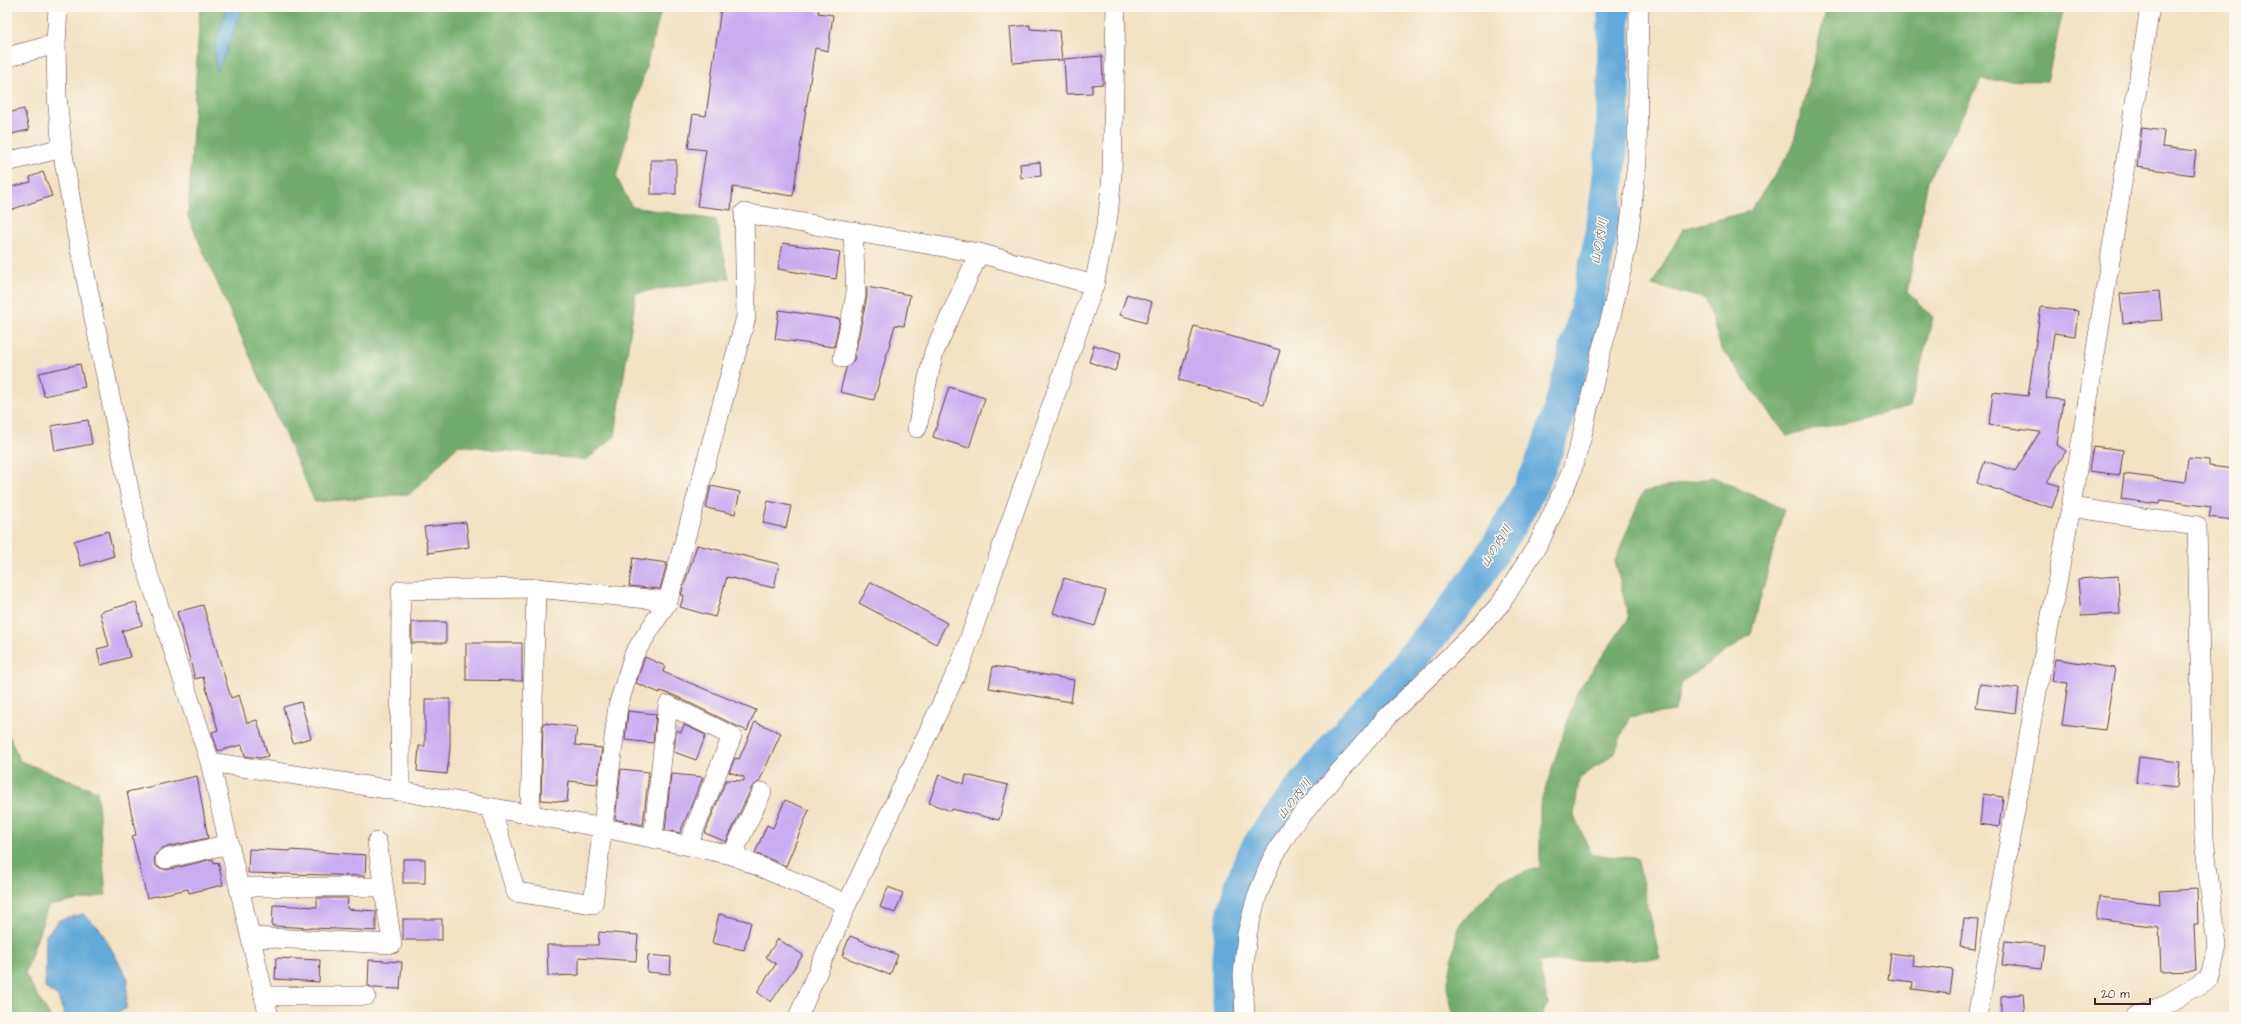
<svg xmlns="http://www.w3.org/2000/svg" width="2241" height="1024" viewBox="0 0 2241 1024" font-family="'Architects Daughter','Klee One',sans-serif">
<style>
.forest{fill:#72ac6c;stroke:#5e664c}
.water{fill:#64aada;stroke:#576482}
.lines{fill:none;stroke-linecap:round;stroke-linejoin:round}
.river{stroke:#64aada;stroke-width:33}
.building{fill:#c9adf1}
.minor-casing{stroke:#633c42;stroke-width:20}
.minor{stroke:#fff;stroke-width:19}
.labels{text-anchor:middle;stroke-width:3;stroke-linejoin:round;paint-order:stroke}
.water-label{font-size:12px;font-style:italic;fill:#545771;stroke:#fbf7ec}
</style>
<rect width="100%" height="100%" fill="#fbf7ec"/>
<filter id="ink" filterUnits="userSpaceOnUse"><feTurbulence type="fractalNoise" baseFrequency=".025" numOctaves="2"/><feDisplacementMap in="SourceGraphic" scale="8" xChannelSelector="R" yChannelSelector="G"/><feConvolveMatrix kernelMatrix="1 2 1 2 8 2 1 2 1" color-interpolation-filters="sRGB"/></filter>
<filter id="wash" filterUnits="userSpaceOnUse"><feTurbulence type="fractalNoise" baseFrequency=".012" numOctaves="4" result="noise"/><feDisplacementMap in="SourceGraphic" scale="16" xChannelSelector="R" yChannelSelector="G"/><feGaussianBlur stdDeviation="0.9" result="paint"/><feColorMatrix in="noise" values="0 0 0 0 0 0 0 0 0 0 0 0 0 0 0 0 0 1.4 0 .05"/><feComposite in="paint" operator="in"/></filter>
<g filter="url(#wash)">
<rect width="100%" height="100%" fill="#f2e2c4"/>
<!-- forest -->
<g class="forest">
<path d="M200 7H662L616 177 632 207 716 220 729 278 636 293 615 436 586 460 459 445 410 494 315 502 188 217Z"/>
<path d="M1827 7H2064L2047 81 1981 80 1928 180 1907 292 1933 317 1910 407 1787 436 1721 348 1706 299 1652 285 1683 229 1750 211 1792 149Z"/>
<path d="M1713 477 1784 509 1751 634 1682 682 1675 711 1629 717 1614 754 1579 779 1574 816 1592 855 1637 858 1660 959 1538 961 1548 1004 1540 1017H1454L1447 988 1458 926 1500 881 1540 867V805L1577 692 1629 618 1615 561 1643 492Z"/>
<path d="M7 731 20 761 97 791 106 895 48 906 25 974 50 1017H7Z"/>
</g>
<!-- water -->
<g class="water">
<path d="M227 7H243L225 54 216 72 215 47Z"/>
<path d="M83 914 100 929 128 979 126 1009 104 1017H65L58 997 45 988 46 935 59 920Z"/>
</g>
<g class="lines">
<!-- river -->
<path class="river" d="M1230 1017C1224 962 1229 903 1255 852 1262 838 1274 824 1284 811 1300 790 1316 770 1333 750 1373 701 1418 654 1457 604 1485 569 1508 530 1529 490 1549 452 1560 410 1571 368 1588 305 1602 241 1609 176 1615 120 1613 63 1614 7"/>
</g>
<g id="blocks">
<!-- building -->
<g class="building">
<path d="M721 7H819L818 13 833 15 828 51 815 48 793 196 733 187 731 210 697 206 706 150 688 148 693 114 706 116Z"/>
<path d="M1030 25V29L1059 31 1062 60 1013 63 1010 27Z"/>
<path d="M1102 56 1103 84 1092 85V93L1066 94 1064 59Z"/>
<path d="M24 109 29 130 7 135V113Z"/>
<path d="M2142 128 2164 131 2162 147 2196 151 2193 175 2137 167Z"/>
<rect x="651" y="160" width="25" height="34"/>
<path d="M1040 162 1041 176 1021 178 1020 164Z"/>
<path d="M43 172 52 196 7 211V188L31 182 30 177Z"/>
<path d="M783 243 840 252 836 279 778 269Z"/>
<path d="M867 287 910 295 904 326 895 325 874 400 840 392 846 368 854 360 867 296Z"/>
<path d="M2159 291 2162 320 2123 323 2120 294Z"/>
<path d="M1127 294 1152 302 1146 323 1120 315Z"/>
<path d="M2041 307 2078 311 2075 336 2054 333 2046 398 2063 400 2057 445 2066 451 2047 482 2060 486 2052 508 1977 483 1985 461 2015 471 2040 432 1989 425 1993 392 2028 396Z"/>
<path d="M779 310 840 319 834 347 775 339Z"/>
<path d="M1194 326 1280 350 1264 404 1179 380Z"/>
<path d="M1094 345 1121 353 1115 371 1089 362Z"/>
<path d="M80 364 85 387 44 396 39 373Z"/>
<path d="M949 387 985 398 969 448 933 437Z"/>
<path d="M88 420 92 444 55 451 51 426Z"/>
<path d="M2093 446 2123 450 2120 475 2089 471Z"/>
<path d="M2188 458 2209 460V466L2234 469 2233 520 2209 517 2211 507 2160 500 2159 504 2121 499 2124 474 2185 482Z"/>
<path d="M711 486 740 492 735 514 706 508Z"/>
<path d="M768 501 791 506 786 528 763 523Z"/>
<path d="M466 522 469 547 428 553 424 527Z"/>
<path d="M108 531 114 556 81 566 74 541Z"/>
<path d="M697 545 779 564 774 588 727 577 715 617 680 607 684 595H681Z"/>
<path d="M633 558 667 563 660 589 629 586Z"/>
<path d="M2118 576 2120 614 2081 616 2078 579Z"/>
<path d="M1064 578 1106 591 1095 626 1053 613Z"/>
<path d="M871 582 947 623 936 644 859 603Z"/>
<path d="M136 602 142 625 122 631 130 657 101 665 97 649 109 646 100 612Z"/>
<path d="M203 605 231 698 239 695 247 723 257 720 268 756 260 758 245 756 242 745 218 751 212 732 218 730 203 677 195 679 177 612Z"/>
<rect x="412" y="622" width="34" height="21"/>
<path d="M466 643H522V681L466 680Z"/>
<path d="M645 657 665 666 663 672 756 710 747 731 673 695 660 691V693L636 683Z"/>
<path d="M2055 659 2115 668 2105 730 2062 725 2068 683 2052 681Z"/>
<path d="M993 666 1074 680 1071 702 989 688Z"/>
<path d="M1980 684 2019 689 2016 713 1976 708Z"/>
<path d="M425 699H450V748L447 774 417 771 419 746H425Z"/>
<path d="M301 702 311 738 293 743 283 707Z"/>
<path d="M628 711 656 714 653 743 625 740Z"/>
<path d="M755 722 781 733 759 782 752 787 726 842 705 833 726 780 744 781V777L729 772 735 758 739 759Z"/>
<path d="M543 723 577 727 575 745 602 748 597 784 569 781 567 802 541 800Z"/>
<path d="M684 725 706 735 696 760 674 752 676 730 681 732Z"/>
<path d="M2139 757 2180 762 2177 787 2136 782Z"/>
<path d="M621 769 649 772 643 825 615 819Z"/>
<path d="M671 774 703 777 680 833 665 830Z"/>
<path d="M939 774 964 784 966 775 1008 785 999 820 952 809 951 811 929 803Z"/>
<path d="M197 776 208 838 162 848 155 855 154 862 157 867 167 870 213 859 214 863 218 862 223 885 189 893 188 889 147 898 132 836 136 835 127 792Z"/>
<path d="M1983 794 2003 797 1999 827 1980 824Z"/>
<path d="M785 800 809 810 786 866 755 853 767 825 773 828Z"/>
<path d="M249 849 290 851V850L366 855 365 876 248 873Z"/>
<rect x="403" y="859" width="22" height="24"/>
<path d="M888 887 903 893 895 913 880 907Z"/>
<path d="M2197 889 2198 924H2194L2196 970 2161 971 2159 927 2096 919 2099 897 2160 904 2159 891Z"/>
<path d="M317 898H348L347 909 376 911V931L272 926 273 905 317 907Z"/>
<path d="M719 914 751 922 744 950 712 943Z"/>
<rect x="403" y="919" width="39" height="21"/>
<path d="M1964 919 1978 920 1975 949 1960 947Z"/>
<path d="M599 932 638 935 636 961 579 957V975L548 976 547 945H598Z"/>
<path d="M850 936 898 955 890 975 842 956Z"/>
<path d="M778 939 803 955 771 1002 757 992 776 964 766 957Z"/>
<path d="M2005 941 2045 945 2042 969 2002 965Z"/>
<path d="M1891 953 1913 956 1912 965 1953 970 1950 994 1912 989 1913 982 1888 979Z"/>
<path d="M648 955 671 957 670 974 647 972Z"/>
<path d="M276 958 320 960 319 982 275 979Z"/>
<path d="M369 960 402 962 400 989 373 988 368 985Z"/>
<path d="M2023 994 2025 1017H2001V996Z"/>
</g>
</g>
</g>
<g filter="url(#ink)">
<use href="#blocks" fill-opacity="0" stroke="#633c42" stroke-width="1"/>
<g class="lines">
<defs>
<g id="minor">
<path d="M58 7 56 44 57 96 62 148 74 220 143 558 210 762 269 1017"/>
<path d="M7 57 56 44"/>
<path d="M7 162 62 148"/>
<path d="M843 358 856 294 853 231"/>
<path d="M917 428 934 352 979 253"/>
<path d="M2071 507 2197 526 2204 839 2217 946 2210 978 2158 1009 2135 1017"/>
<path d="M210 762 400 791 604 828 732 855 847 904"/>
<path d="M400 791 401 590 536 588 668 601"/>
<path d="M491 808 516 892 593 904 618 706 634 654 668 601 746 317 744 213 979 253 1094 285"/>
<path d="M530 814 536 588"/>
<path d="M653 838 668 705 732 736 688 845"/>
<path d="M732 855 762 792"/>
<path d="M165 859 229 844"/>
<path d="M239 887H383"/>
<path d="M251 937 392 944 377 842"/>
<path d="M264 996H366"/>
<path d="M798 1017 847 904 961 663 1094 285 1108 216 1112 174 1116 7"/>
<path d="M1245 1017 1243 975 1247 934 1257 896 1272 859 1292 826 1388 716 1477 630 1501 603 1540 541 1571 473 1582 436 1600 355 1611 317 1628 241 1637 162 1639 7"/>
<path d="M1977 1017 2071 507 2150 7"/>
</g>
</defs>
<!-- minor casing -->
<use href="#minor" class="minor-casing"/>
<!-- minor -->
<use href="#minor" class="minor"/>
</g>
</g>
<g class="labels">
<!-- water labels -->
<g class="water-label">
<text transform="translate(1599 241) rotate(-80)" y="4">山の内川</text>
<text transform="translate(1496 546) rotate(-58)" y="4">山の内川</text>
<text transform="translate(1294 799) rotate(-53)" y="4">山の内川</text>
</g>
</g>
<!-- margin -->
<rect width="2241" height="1024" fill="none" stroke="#fbf7ec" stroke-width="24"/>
<!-- scale -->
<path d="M2095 998v6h55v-6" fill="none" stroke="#4a1f2b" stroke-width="2"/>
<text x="2101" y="998" font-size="12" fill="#4a1f2b" stroke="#fbf7ec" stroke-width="3" paint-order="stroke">20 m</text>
</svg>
